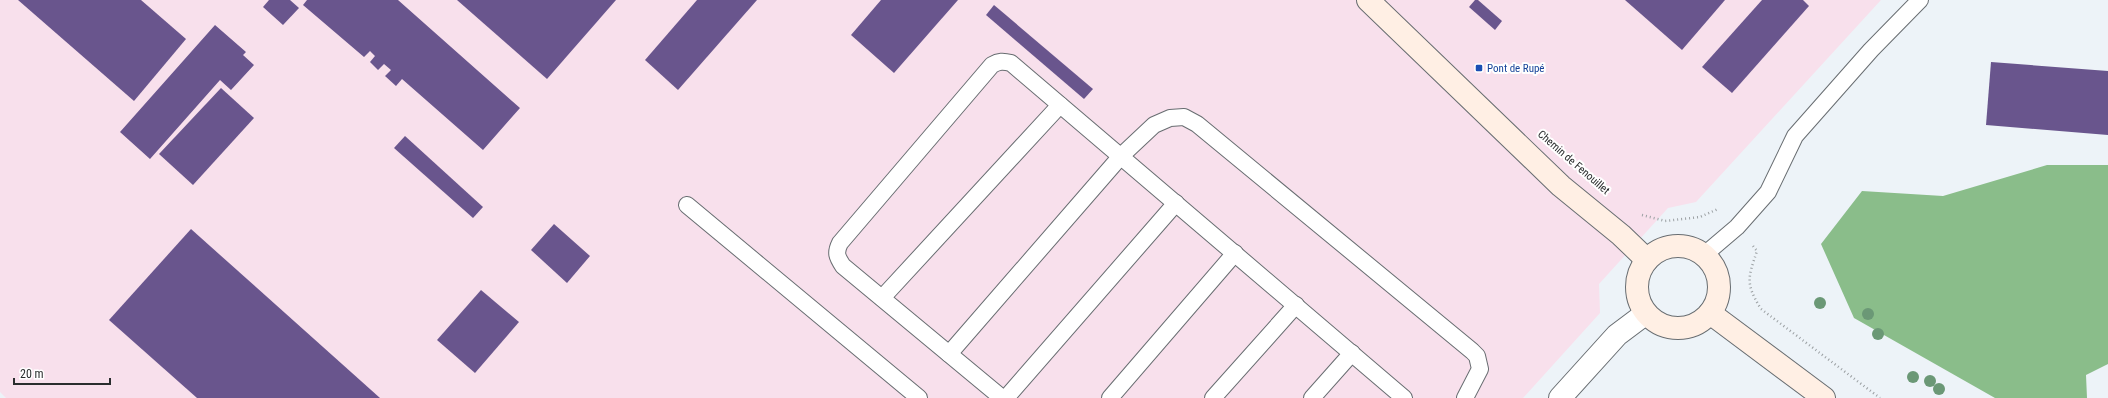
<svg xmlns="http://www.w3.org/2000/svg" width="2108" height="398" viewBox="0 0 2108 398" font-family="'Roboto Condensed',sans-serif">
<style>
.industrial{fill:#f8e0ec}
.forest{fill:#8abd8a}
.building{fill:#69558d}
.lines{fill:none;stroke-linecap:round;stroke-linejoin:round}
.lane-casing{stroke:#686d71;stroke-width:18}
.street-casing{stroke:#686d71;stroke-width:24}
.secondary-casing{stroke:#686d71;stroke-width:24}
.path{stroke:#9ba0a3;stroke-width:2.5;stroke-dasharray:1 3;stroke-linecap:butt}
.lane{stroke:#fff;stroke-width:16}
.street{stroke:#fff;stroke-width:22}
.secondary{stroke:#ffefe4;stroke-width:22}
.tree{fill:#6b9876}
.transit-dot{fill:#1a4fb4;stroke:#fff;stroke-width:1.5}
.labels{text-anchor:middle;stroke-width:4;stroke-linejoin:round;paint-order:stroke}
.transit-label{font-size:11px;fill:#164399;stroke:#fff;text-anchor:start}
.street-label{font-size:11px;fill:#2a2d2e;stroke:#fff}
</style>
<rect width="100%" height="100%" fill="#edf3f8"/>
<!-- industrial -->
<path class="industrial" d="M0 0H1881L1696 202 1668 208 1599 284 1600 313 1523 398H6L0 392Z"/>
<!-- forest -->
<path class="forest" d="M2047 165H2108V364L2086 375 2087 398H1995L1854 318 1821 244 1862 191 1943 196Z"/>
<!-- building -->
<g class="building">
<path d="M18 0H141L186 39 134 101Z"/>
<path d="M269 0H290L299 8 283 25 263 7Z"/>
<path d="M307 0H398L520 108 483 150 402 79 396 86 385 76 391 70 384 64 378 70 370 62 375 56 370 51 364 57 303 5Z"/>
<path d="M457 0H616L547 79Z"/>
<path d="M697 0H757L678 90 645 60Z"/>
<path d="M881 0H958L894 73 851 35Z"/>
<path d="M1475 0H1478L1502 21 1495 30 1469 7Z"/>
<path d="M1625 0H1725L1682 50Z"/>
<path d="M1762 0H1803L1809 6 1732 93 1702 67Z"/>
<path d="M994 5 1093 89 1084 99 986 15Z"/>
<path d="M215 25 246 52 243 55 254 65 231 90 220 80 150 159 120 132Z"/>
<path d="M1991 62 2108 71V135L1986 125Z"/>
<path d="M221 88 254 118 193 185 159 154Z"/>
<path d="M405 136 483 207 473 218 394 148Z"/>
<path d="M554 224 590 256 567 283 531 250Z"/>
<path d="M191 229 380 398H197L109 320Z"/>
<path d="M481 290 519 322 475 373 437 340Z"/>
</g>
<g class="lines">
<defs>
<g id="lane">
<path d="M687 205 919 398"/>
<path d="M1704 255 1737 227 1768 192 1795 136 1871 50 1920 0"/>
<path d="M882 298 1060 105"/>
<path d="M949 354 1121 156 1154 125 1170 118 1184 117 1197 124 1472 351 1477 356 1480 369 1465 398"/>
<path d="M1002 398 843 266C837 257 835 253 840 243L992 65C999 61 1003 61 1011 63L1404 398"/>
<path d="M1006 398 1176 203"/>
<path d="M1110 398 1235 253"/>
<path d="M1213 398 1296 305"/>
<path d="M1312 398 1352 353"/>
</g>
<path id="street" d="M1560 398 1617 335 1645 314"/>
<g id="secondary">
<path d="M1368 0 1561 186 1621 235 1647 260"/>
<circle cx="1678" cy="287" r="41"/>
<path d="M1710 313 1824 398"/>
</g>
</defs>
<!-- lane casing -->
<use href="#lane" class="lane-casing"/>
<!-- street casing -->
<use href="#street" class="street-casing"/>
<!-- secondary casing -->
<use href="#secondary" class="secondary-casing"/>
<!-- path -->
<g class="path">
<path d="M1642 215 1665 221 1700 217 1718 209"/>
<path d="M1753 246 1757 251C1748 278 1745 283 1761 309L1880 398"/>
</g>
<!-- lane -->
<use href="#lane" class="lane"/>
<!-- street -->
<use href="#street" class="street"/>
<!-- secondary -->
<use href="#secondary" class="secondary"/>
</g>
<!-- trees -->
<g class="tree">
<circle cx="1820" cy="303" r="6"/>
<circle cx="1868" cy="314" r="6"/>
<circle cx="1878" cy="334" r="6"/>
<circle cx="1913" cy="377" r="6"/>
<circle cx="1930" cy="381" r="6"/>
<circle cx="1939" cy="389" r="6"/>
</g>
<!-- markers -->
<rect class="transit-dot" x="1475" y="64" width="8" height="8" rx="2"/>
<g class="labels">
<!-- transit labels -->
<g class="transit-label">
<text x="1487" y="72">Pont de Rupé</text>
</g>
<!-- street labels -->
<g class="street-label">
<text transform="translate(1574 162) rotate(41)" y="4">Chemin de Fenouillet</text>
</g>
</g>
<!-- scale -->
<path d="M14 378v6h96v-6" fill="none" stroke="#2a2d2e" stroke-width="2"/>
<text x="20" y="378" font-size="12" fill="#2a2d2e" stroke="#ffffff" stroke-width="3" paint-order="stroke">20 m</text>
</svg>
